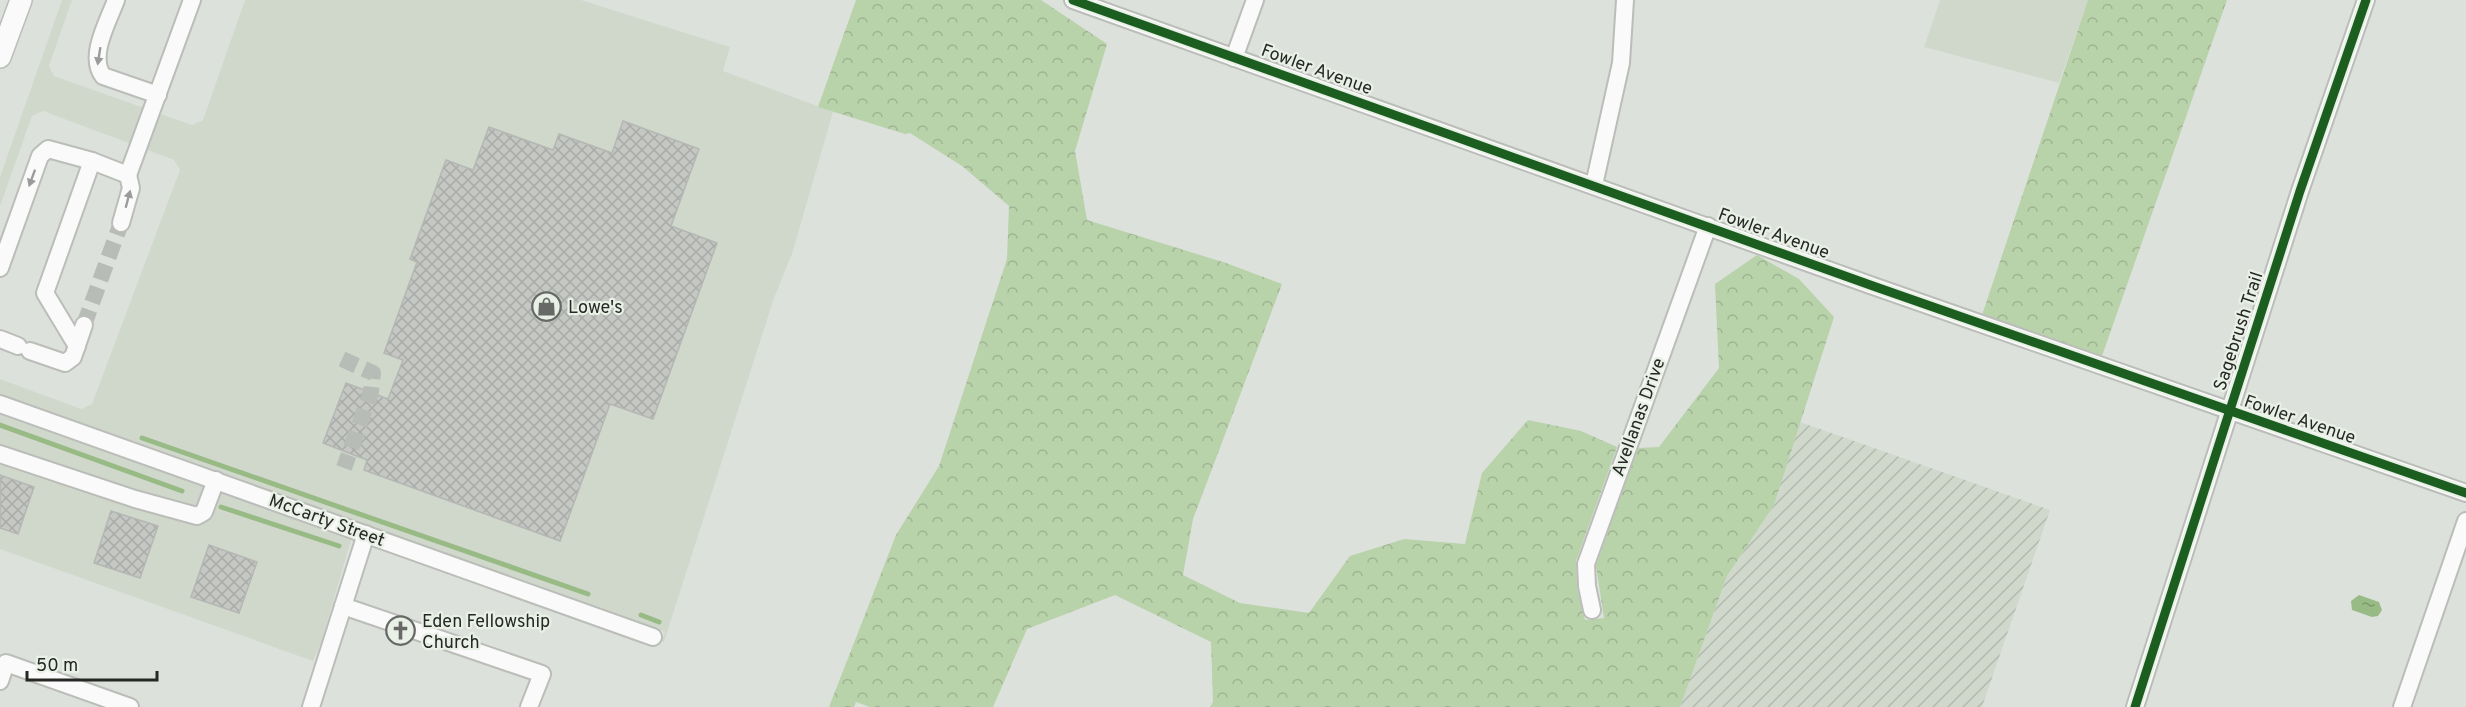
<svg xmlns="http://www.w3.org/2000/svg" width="2466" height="707" viewBox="0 0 2466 707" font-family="Overpass,sans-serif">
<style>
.built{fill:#d0d8cc}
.industrial{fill:url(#industrial-furrows)}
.forest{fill:url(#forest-crowns)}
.water{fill:url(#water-ripples)}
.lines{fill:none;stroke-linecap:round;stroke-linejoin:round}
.stream{stroke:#98bb85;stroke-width:5}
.building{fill:url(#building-cross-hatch);stroke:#b4b7b3;stroke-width:1.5}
.minor-tunnel{stroke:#b8bcb7;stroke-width:16;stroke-dasharray:16 8;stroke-linecap:butt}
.minor-casing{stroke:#bbbdb9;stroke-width:20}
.major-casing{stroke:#bbbdb9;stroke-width:24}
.minor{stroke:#fafafa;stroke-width:16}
.major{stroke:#fafafa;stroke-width:21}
.cycleway-casing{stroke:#e9f0e6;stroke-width:13}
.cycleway{stroke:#1b5e20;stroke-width:9}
.oneway{fill:#9b9c9a}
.labels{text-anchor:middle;stroke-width:4.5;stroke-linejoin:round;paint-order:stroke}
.street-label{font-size:18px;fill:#262825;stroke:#e9f0e6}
.poi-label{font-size:18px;fill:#262825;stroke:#e9f0e6;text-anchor:start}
</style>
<defs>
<pattern id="industrial-furrows" width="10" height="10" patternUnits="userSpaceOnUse" patternTransform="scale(1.5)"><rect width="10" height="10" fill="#d0d8cc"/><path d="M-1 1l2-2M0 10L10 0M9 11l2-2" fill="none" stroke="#b2b9af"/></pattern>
<pattern id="forest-crowns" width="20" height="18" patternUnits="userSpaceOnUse" patternTransform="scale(1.5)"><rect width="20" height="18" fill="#b8d2aa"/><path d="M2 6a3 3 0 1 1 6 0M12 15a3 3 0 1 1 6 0" fill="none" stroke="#9eb492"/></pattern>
<pattern id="water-ripples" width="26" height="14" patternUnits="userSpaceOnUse" patternTransform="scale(1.5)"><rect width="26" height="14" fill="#98bb85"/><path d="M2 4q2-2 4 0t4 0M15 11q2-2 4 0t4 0" fill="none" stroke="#7c986d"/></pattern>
<pattern id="building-cross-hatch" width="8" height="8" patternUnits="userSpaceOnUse" patternTransform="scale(1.5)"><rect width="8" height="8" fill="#c4c7c2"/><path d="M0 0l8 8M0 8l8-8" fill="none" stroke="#a8aba7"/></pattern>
</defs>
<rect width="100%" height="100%" fill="#dde1db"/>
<!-- built -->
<g class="built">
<path d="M62 0H72L49 66 54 76 192 125 203 120 245 0H581L730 47 723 71 833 112 792 254 774 298 664 642 662 641 665 632 0 395V379L81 409 92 404 180 170 174 160 43 111 32 116 0 206V177Z"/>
<path d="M1940 0H2088L2059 83 1924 47Z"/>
<path d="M0 413 63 435 395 554 351 540 321 643 313 661 0 549Z"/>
</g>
<!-- industrial -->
<path class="industrial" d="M1800 422 2050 510 1982 707H1680L1727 576 1774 505Z"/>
<!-- forest -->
<g class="forest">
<path d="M856 0H1041L1107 44 1075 151 1087 220 1226 263 1282 284 1193 519 1183 575 1240 603 1309 613 1350 556 1404 539 1465 544 1482 473 1528 420 1581 431 1617 447 1576 561 1577 588 1585 620 1604 618 1596 566 1638 448 1659 447 1719 368 1715 284 1757 255 1799 279 1834 317 1774 505 1727 576 1680 707H1210L1213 702 1211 642 1115 595 1027 629 993 707H870L856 702 854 707H829L896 535 939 466 1007 259 1009 206 962 166 910 133 905 134 818 107Z"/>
<path d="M2088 0H2227L2102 356 1982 315Z"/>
</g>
<!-- water -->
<path class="water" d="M2359 595 2379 602 2382 610 2378 616 2372 617 2352 610 2351 601Z"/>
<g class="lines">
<!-- stream -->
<g class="stream">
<path d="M0 425 182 491"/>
<path d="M142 438 588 594"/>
<path d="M221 507 339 546"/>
<path d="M641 615 659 622"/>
</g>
</g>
<!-- building -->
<g class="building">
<path d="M623 121 699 149 671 226 717 243 653 419 610 404 560 541 364 470 367 460 323 443 346 383 388 399 403 360 384 353 417 262 410 259 446 160 473 170 489 127 553 150 559 134 612 153Z"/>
<path d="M0 475 34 487 18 534 0 528Z"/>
<path d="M111 511 158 526 140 578 94 563Z"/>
<path d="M209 545 257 562 239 613 191 597Z"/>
</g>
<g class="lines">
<!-- minor-tunnel -->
<g class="minor-tunnel">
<path d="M84 325 121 223"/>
<path d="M342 359 373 373 371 392 344 468"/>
</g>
<defs>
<g id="minor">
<path d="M116 0C108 22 88 56 103 76L158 95"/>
<path d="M1073 0 1873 286 2466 493"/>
<path d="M1234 58 1255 0"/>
<path d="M1594 185 1621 63 1625 0"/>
<path d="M121 223 131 188 128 175"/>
<path d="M0 268 40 156 48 149 92 161"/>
<path d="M0 339 18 346"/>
<path d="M77 346 45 293 92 161 128 175 192 0"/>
<path d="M30 351 65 363 73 357 84 325"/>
<path d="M0 404 653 637"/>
<path d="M0 454 135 499 197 516 204 512 216 480"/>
<path d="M343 606 542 674 529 707"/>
<path d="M1592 610 1587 586 1586 564 1708 226"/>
<path d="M0 681 6 663 130 707"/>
<path d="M311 707 366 534"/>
<path d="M2135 707 2300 191 2366 0"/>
<path d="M2402 707 2466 521"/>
</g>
<path id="major" d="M0 57 21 0"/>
</defs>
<!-- minor casing -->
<use href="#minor" class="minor-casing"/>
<!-- major casing -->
<use href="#major" class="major-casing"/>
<!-- minor -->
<use href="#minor" class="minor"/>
<!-- major -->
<use href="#major" class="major"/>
<defs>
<g id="cycleway">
<path d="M1073 0 1873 286 2466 493"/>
<path d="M2135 707 2300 191 2366 0"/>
</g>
</defs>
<!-- cycleway casing -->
<use href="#cycleway" class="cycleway-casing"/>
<!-- cycleway -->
<use href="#cycleway" class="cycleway"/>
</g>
<!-- one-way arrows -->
<defs><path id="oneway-solid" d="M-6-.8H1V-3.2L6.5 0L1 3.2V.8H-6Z" transform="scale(1.5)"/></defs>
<g class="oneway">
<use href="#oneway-solid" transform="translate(99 56) rotate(99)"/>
<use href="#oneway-solid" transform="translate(32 178) rotate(110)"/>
<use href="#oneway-solid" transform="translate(128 199) rotate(-75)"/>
</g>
<!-- icons -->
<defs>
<symbol id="shop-ring" viewBox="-11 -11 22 22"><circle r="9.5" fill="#e9f0e6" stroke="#666965" stroke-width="1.5"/><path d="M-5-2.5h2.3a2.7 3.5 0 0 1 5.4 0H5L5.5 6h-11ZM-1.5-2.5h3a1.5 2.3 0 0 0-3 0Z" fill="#666965"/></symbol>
<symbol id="church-ring" viewBox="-11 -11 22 22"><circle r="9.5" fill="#e9f0e6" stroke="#666965" stroke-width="1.5"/><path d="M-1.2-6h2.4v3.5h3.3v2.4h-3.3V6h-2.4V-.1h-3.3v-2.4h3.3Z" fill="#666965"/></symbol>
</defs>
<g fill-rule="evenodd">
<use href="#shop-ring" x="530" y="290" width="33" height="33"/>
<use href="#church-ring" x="384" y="614" width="33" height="33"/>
</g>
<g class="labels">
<!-- street labels -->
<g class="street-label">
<text transform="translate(1317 69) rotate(20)" y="6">Fowler Avenue</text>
<text transform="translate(1774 233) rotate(20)" y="6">Fowler Avenue</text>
<text transform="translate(2238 331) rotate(-72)" y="6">Sagebrush Trail</text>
<text transform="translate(1638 417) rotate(-70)" y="6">Avellanas Drive</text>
<text transform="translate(2300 419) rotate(19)" y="6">Fowler Avenue</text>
<text transform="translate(327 520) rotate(20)" y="6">McCarty Street</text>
</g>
<!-- poi labels -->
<g class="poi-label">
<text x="568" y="313">Lowe's</text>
<text x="422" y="627">Eden Fellowship<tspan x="422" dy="21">Church</tspan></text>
</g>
</g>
<!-- scale -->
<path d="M27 671v9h130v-9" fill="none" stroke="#262825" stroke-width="3"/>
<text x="36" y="671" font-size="18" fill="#262825" stroke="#e9f0e6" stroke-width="4.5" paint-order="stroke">50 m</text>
</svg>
